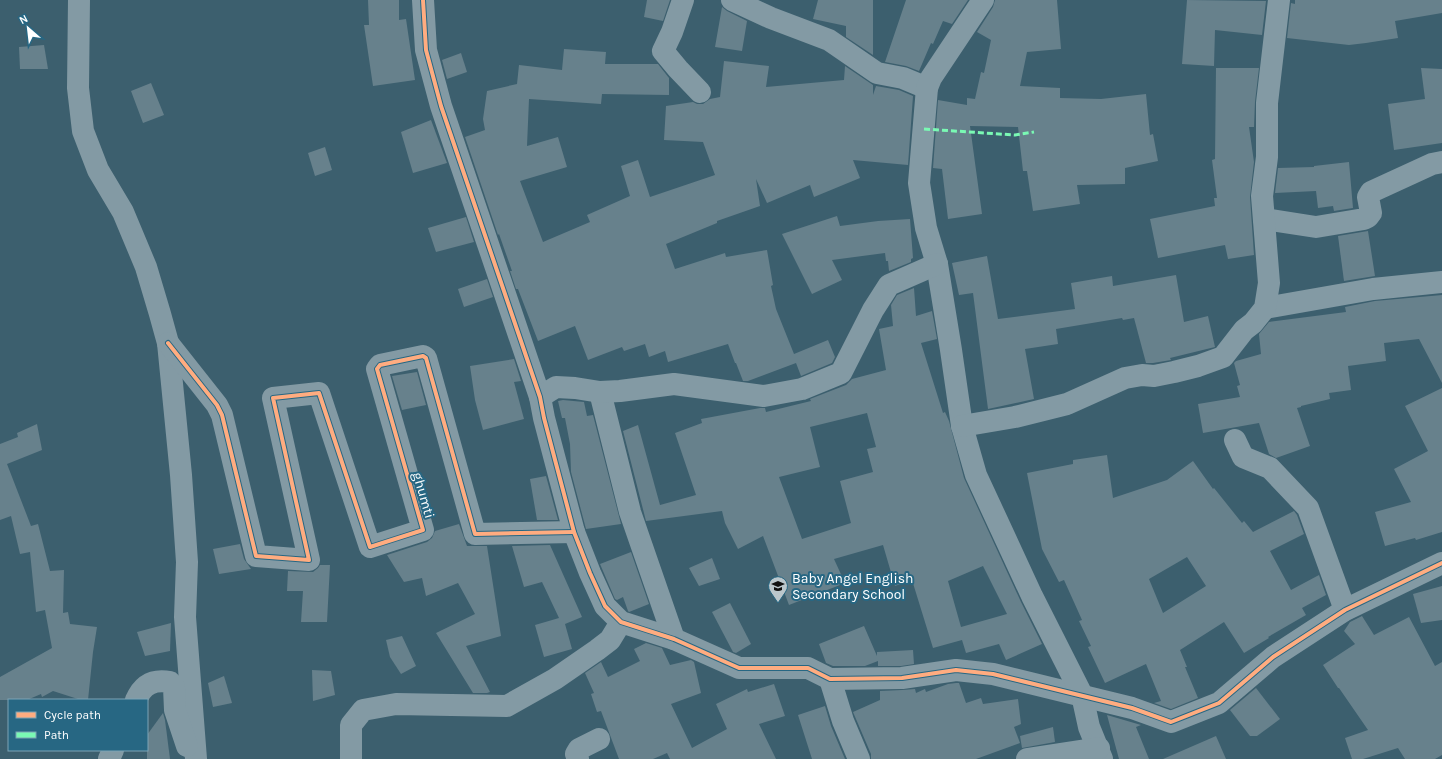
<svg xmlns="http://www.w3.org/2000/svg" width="1442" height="759" viewBox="0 0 1442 759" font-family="Karla,sans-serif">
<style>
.building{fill:#67818c;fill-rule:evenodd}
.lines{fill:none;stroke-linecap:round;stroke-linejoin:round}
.minor{stroke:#839aa4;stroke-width:22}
.quiet{stroke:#7af9b4;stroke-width:3;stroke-dasharray:6 3;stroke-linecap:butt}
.cycleway-casing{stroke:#276783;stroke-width:6}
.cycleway{stroke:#ffac80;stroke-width:4}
.labels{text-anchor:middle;stroke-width:4;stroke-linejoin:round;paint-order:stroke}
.street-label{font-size:14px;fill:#fff;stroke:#276783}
.poi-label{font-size:14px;fill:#fff;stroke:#276783;text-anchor:start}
</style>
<rect width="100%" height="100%" fill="#3c5f6e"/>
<!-- building -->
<g class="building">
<path d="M368 0H399V20L406 19 415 80 373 86 364 25H369Z"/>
<path d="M647 0H670L663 21 644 17Z"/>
<path d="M818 0H873V55L846 37V26L813 19Z"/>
<path d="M906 0H968L952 24 943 21 933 44 931 43 919 71 906 66 885 62Z"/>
<path d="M995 0H1057L1061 49 1027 52 1020 86 1060 88V98L1101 99 1146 94 1150 135 1153 134 1158 161 1125 168V184L1077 185 1080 204 1033 211 1027 171H1023L1018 127 970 126 982 214 948 219 942 169 933 168 938 100 967 105V98L975 99 981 72 984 73 991 40 977 32 993 7Z"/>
<path d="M1187 0 1266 1 1262 35 1215 30 1214 66 1182 64Z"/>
<path d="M1295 0H1442V13L1395 21 1398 38 1366 43 1349 45 1287 38 1291 3 1295 4Z"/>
<path d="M722 7 727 11 747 21 742 51 715 47Z"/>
<path d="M44 45 48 69H20L19 47Z"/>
<path d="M564 49 606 52 605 64H658L669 78V95L602 94 601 104 529 99 527 146 558 137 567 167 520 181 543 242 590 222 587 215 630 196 621 166 638 160 650 197 715 175 703 142 664 140 666 106 693 102 697 104H703L710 99 720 97 724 61 769 66 766 87 844 80 845 66 873 85V95L876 86 899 90 913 96 908 165 853 160 860 178 814 197 810 185 767 203 756 179 760 206 717 221V223L666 244 675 269 725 253 726 257 767 250 773 285 771 286 776 309 794 354 828 340 835 357 832 363 801 376 796 363 748 381H743L736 363H735L728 344 668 362 665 351 649 357 645 344 624 351 622 347 588 360 575 326 538 341 518 289H516L510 271H512L499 234 498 235 465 137 485 130 483 119 487 91 517 84 519 65 562 70Z"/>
<path d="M461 53 467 72 447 79 442 60Z"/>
<path d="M1216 68H1259L1255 102 1254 127H1249L1254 162 1250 197 1254 255 1228 259 1225 245 1158 258 1150 219 1215 206 1214 198H1217L1212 160 1215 159Z"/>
<path d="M1421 68 1442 69V143L1394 150 1388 104 1425 99Z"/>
<path d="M151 83 164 115 143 123 131 91Z"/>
<path d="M431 120 447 163 413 173 401 132Z"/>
<path d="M325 147 332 170 315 176 308 153Z"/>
<path d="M1349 162 1353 208 1334 211 1333 206 1318 208 1316 191 1275 193 1278 168 1314 167V166Z"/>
<path d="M837 216 840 226 878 221 910 219 913 258 911 259V262L889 271 888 261H886L885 253 832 260 842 280 812 294 782 234Z"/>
<path d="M466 217 474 242 436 252 428 228Z"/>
<path d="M1368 231 1375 276 1344 281 1338 236Z"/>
<path d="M987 256 998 319 1075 309 1071 283 1112 276 1113 286 1176 275 1184 322 1208 316 1215 347 1170 358 1171 360 1153 363H1146L1134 318 1123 320 1122 318 1056 329 1058 344 1025 349 1034 399 988 409 973 293 959 295 952 263Z"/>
<path d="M487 279 493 297 464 307 458 289Z"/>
<path d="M914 288 916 316 932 311 937 339 921 343 943 413 945 412 949 421 964 478 1021 602 1042 644 1006 660 999 644 966 653 962 640 933 648 912 580 895 586 883 545 834 559 845 583 789 605 763 536 738 549 725 523 722 511 646 521 623 431 638 425 660 505 696 495 675 433 702 423 701 419 760 408H765L766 412 811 401 810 399 846 385 852 379 886 370 879 329 893 326 891 305 897 295ZM867 413 876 447 867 449 873 472 840 481 851 523 802 539 779 477 820 467 810 427ZM983 566 1007 614 961 627 948 581Z"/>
<path d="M1442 295V383L1419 339 1384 343 1386 361 1348 366 1351 390 1329 393 1330 399 1301 406V407L1297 408 1310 446 1276 458 1269 454 1259 423 1203 433 1198 404 1240 397 1237 386 1240 385 1234 363 1236 361 1261 354 1259 334 1269 322 1346 312 1345 307 1375 301Z"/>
<path d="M514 359 521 381 514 382 524 419 483 430 475 400 470 366Z"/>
<path d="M417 372 426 405 402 410 392 376Z"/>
<path d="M1442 388V532L1416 540 1415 538 1385 546 1375 512 1411 502 1394 469 1428 451 1405 406Z"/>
<path d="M563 400 584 402 587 416 593 415 621 524 586 529 571 472 570 444 565 418H562L558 401Z"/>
<path d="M37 424 42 450 7 464 31 526 38 524 50 571 64 570 63 613 68 612 70 624 97 627 93 652 88 700H81L53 691 42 697 41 694 27 700H0V677L52 648 45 610 36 612 30 552 20 554 11 516 0 520V444L18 437 17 433Z"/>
<path d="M1107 455 1113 498 1167 480 1193 461 1213 489 1214 488 1242 523 1244 521 1253 532 1294 511 1297 515 1304 534 1270 551 1291 590 1319 575 1326 595 1302 608 1306 615 1268 637 1269 638 1244 653 1224 622 1180 650 1187 667H1185L1198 698 1171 709 1154 703 1161 701 1146 664 1105 683 1088 647 1091 646 1079 621 1082 620 1064 580 1059 582 1042 549 1027 473 1073 464V460ZM1187 557 1206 586 1163 613 1149 579Z"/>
<path d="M546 476 558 520H537L530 479Z"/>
<path d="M459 524 467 546H487L501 636 466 646 490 692 487 693H473L436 633 475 614 458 583 426 596 422 578 404 582 387 555 427 542 432 538 435 531Z"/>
<path d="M240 544 244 559 251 569 219 574 213 549Z"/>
<path d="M550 545 582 617 565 624 572 649 544 657 535 625 559 618 542 582 524 587 512 546Z"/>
<path d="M631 552 649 604 629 612 628 611 623 597 617 600 615 599 600 564Z"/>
<path d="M712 558 720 579 699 586 689 568Z"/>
<path d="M320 565H330L327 622H301L303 591H287L288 571 313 572 318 568Z"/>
<path d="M1442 586V620L1421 623 1413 594Z"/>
<path d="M730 603 751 644 736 653 733 652 712 612Z"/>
<path d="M1362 616 1374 635 1409 617 1435 666 1442 662V755L1435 759H1405L1398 748 1363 759H1352L1345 738 1368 730 1339 688H1338L1323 665 1355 644 1344 631 1350 622Z"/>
<path d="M171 623 170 651 145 656 137 632Z"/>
<path d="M864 626 877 656V652L913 650 914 664 901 666H878V661L865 666H833L826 663 819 644Z"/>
<path d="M402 636 416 666 401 674 390 657 386 640Z"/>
<path d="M646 643 662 648 670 665 691 660 694 662 701 693 671 704 692 748 727 729 716 704 747 689 748 692 774 684 785 716 759 724 776 759H670L667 753 653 759H619L601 711 597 712 591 694 594 693 585 673 601 662 608 677 640 661 634 649Z"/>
<path d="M312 670 331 671 335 695 313 701Z"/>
<path d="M224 676 232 703 213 707 208 683Z"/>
<path d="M956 683H959L966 703 981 698 983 704 1018 699 1021 724 1014 727 1020 743 976 759H871V754L853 712 880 700V691L902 690 915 689 916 693 925 689 926 692 948 684Z"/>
<path d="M1256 688 1280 719 1257 736H1250L1230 710Z"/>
<path d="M825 706 831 726 845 759H812L798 715Z"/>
<path d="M163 713 165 720 170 759H147V735Z"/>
<path d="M1107 715 1141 725 1136 727 1149 759H1119Z"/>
<path d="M1053 727 1055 742 1022 748 1020 736Z"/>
<path d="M1216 736 1226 759H1163Z"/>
</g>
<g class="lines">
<!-- minor -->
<g class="minor">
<path d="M79 0 78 88 83 131 98 170 123 212 146 267 160 314 168 343 181 475 187 562 185 617 196 759"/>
<path d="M423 0 426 50 441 106 540 397 544 418 574 532 590 573 605 606 621 622 674 639 739 668H808L830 679 902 678 956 670 993 674 1132 708 1171 722 1219 703 1273 657 1345 610 1442 563"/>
<path d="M683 0 672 32 663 51 678 69 700 92"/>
<path d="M732 0 771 18 829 40 877 73 903 78 927 88"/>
<path d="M983 0 931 78 927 88 919 183 926 228 937 264 951 350 962 426 976 475 1032 596 1082 695 1089 727 1102 759"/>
<path d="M1264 219 1316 227 1364 219 1368 217 1371 213 1368 197 1371 192 1432 164 1442 162"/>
<path d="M1265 308 1373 289 1442 282"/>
<path d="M168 343 217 405 222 415 256 556 309 560 273 398 319 393 370 547 423 530 377 369 380 365 423 356 426 358 475 534 574 532"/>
<path d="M600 392 630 512 674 639"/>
<path d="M540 397 556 387 575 388 600 392 620 391 674 384 764 396 802 389 841 373 873 310 889 285 937 264"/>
<path d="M962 426 1015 417 1067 404 1125 378 1142 375 1154 376 1174 372 1198 366 1223 357 1244 330 1253 323 1265 308 1269 283 1262 196 1267 157V103L1279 0"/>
<path d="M1235 440 1243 457 1270 468 1308 508 1345 610"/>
<path d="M830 679 843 721 859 759"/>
<path d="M136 700C143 684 154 679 170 682L174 687 175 710 187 746"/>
<path d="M109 759 113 750"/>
<path d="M351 759V725L363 710 396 704 507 706 555 679 597 650 610 640 621 622"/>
<path d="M578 759 576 754 579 749 599 739"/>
<path d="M1027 759 1099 748"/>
</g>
<!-- quiet -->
<path class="quiet" d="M924 129 1015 135 1034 132"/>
<defs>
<g id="cycleway">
<path d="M423 0 426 50 441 106 540 397 544 418 574 532 590 573 605 606 621 622 674 639 739 668H808L830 679 902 678 956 670 993 674 1132 708 1171 722 1219 703 1273 657 1345 610 1442 563"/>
<path d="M168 343 217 405 222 415 256 556 309 560 273 398 319 393 370 547 423 530 377 369 380 365 423 356 426 358 475 534 574 532"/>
</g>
</defs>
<!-- cycleway casing -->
<use href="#cycleway" class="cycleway-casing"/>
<!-- cycleway -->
<use href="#cycleway" class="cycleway"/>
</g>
<!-- icons -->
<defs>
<symbol id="school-pin" viewBox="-11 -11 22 30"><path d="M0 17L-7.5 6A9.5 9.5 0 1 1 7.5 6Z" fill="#bbc7cc" stroke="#276783"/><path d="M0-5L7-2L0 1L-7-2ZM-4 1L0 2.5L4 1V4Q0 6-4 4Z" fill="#111"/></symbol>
</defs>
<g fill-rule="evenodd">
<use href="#school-pin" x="767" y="575" width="22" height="30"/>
</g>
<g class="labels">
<!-- street labels -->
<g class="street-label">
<text transform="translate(424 495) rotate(74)" y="5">ghumti</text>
</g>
<!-- poi labels -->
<g class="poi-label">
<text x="792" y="583">Baby Angel English<tspan x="792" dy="16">Secondary School</tspan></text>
</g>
</g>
<!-- legend -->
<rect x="8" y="699" width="140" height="52" fill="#276783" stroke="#7da4b5"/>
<rect x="16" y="712" width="20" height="6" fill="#ffac80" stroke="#7da4b5"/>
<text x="44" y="719" font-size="12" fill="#ffffff">Cycle path</text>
<rect x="16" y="732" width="20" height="6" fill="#7af9b4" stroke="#7da4b5"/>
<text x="44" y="739" font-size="12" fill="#ffffff">Path</text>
<!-- north arrow -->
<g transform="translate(28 28) rotate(332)" stroke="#276783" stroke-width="3" paint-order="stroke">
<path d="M0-3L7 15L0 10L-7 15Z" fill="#ffffff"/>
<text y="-6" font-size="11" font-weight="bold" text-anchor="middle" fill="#ffffff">N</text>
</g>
</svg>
